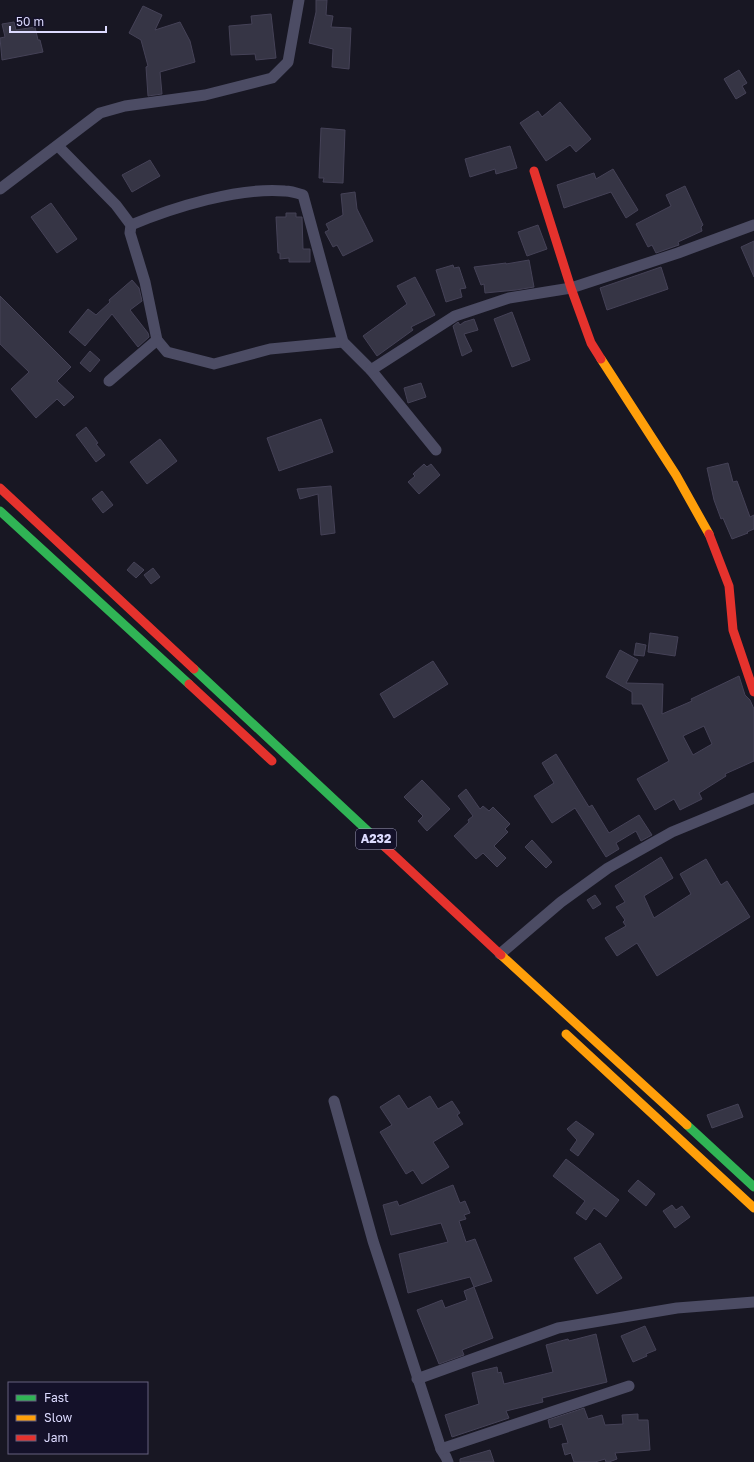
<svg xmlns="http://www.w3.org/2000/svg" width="754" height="1462" viewBox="0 0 754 1462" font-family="'Golos Text',sans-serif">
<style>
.building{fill:#363545;stroke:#454257;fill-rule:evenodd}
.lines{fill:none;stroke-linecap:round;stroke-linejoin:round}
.street{stroke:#4c4c64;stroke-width:11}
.fast{stroke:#30b455;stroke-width:9}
.slow{stroke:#ff9f0a;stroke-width:9}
.jam{stroke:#e5322d;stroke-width:9}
.labels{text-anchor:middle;stroke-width:3;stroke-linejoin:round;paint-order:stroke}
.shield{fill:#141129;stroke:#a09ebe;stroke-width:1}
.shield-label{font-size:12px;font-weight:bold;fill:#dcdafe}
</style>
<rect width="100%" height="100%" fill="#181723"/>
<!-- building -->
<g class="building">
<path d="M316 0H327L326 15 333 16 331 27 351 28 349 69 332 67 333 49 309 43 316 12Z"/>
<path d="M143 6 162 15 155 30 180 22 190 41 195 62 160 72 162 94 148 96 146 67 148 66 141 40 129 33Z"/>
<path d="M271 14 276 58 256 60 255 54 231 55 229 26 252 24 251 16Z"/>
<path d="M14 22 16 30 35 27 38 40H40L43 52 2 60 0 38 5 37 2 24Z"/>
<path d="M739 70 747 83 742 86 746 93 736 99 724 79Z"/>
<path d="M560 102 591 139 576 152 570 145 546 161 520 123 538 111 542 117Z"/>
<path d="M321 128 345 130 343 183 323 182 324 178H319Z"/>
<path d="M510 146 517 168 496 174 495 169 470 177 465 159Z"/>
<path d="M150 160 160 176 132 192 122 175Z"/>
<path d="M613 169 638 210 626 218 611 192 564 208 557 185 594 173 596 179Z"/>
<path d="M685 186 703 225 701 227 702 231 678 242 679 245 676 246 656 253 652 245 648 247 636 224 671 206 666 195Z"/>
<path d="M355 192 357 209 373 241 343 256 337 245 333 247 325 232 329 230 326 224 343 215 341 194Z"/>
<path d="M51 203 77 239 57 253 31 217Z"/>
<path d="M286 213H296V217H302L303 249H310V262H289V258L280 259V253H278L276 217H286Z"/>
<path d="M538 225 547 249 527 256 518 232Z"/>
<path d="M754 241V277L741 247Z"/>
<path d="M529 260 534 287 516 290 485 293 484 284 481 285 474 267 506 263V264Z"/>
<path d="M453 265 454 268 459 267 466 288 460 289 462 297 446 302 436 270Z"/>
<path d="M661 267 668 289 607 310 600 288Z"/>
<path d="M415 277 435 315 411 327 413 330 377 356 363 336 407 304 397 286Z"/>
<path d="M132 280 139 288 142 301 130 310 148 333 149 337 138 347 112 314 85 346 69 332 88 309 96 315 110 302 109 300Z"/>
<path d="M0 296 71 367 57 381 74 397 64 406 57 399 36 418 11 389 29 372 0 344Z"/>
<path d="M512 312 530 360 512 367 494 319Z"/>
<path d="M474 319 478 330 464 334 472 351 462 356 453 326 458 322 460 325 464 322Z"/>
<path d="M90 351 100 360 90 372 80 363Z"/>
<path d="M421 383 426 397 408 403 404 388Z"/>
<path d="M321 419 333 452 279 471 267 438Z"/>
<path d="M86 427 98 443 96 444 105 455 96 462 76 435Z"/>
<path d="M160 439 177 461 147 484 130 462Z"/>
<path d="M728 463 733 482 737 481 750 517 754 515V529L747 532 748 533 732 539 723 518 721 519 714 500 707 468Z"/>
<path d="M424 464 427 467 431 464 440 475 419 494 408 482 415 476 413 474Z"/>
<path d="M331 486 335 533 321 535 318 494 300 499 297 489Z"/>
<path d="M102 491 113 505 103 513 92 499Z"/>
<path d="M134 562 144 570 136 578 127 570Z"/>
<path d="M153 568 160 577 151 584 144 575Z"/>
<path d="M650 633 678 637 675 656 648 652Z"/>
<path d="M636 643 646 645 644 656 634 655Z"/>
<path d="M620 650 638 660 626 683 663 684 662 714 692 701 691 699 739 676 745 695 750 700 754 709V761L725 774 726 776 699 793 702 799 680 810 674 799 655 810 637 779 669 761 642 704H632V692L606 677ZM704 726 712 744 693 755 683 736Z"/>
<path d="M433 661 448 684 394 718 380 694Z"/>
<path d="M556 754 589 807 592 805 609 833 639 815 652 835 641 841 636 831 616 843 619 849 606 857 575 808 552 823 534 796 554 783 542 763Z"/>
<path d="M422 780 450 809 427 831 418 821 423 816 404 797Z"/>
<path d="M466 789 480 809 483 806 489 811 493 807 510 824 505 829 508 832 494 846 506 858 497 867 483 853 476 859 454 836 469 822 468 820 473 816 458 796Z"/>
<path d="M532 840 552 862 546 868 525 847Z"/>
<path d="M661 857 673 878 644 896 654 918 691 894 680 874 706 859 721 885 727 881 750 917 657 976 637 943 617 956 605 938 626 926 623 922 625 920 616 907 625 902 615 886Z"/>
<path d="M595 895 601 904 593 909 587 900Z"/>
<path d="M399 1095 408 1109 430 1096 438 1109 452 1101 460 1113 457 1115 463 1124 433 1142 449 1167 422 1184 413 1170 406 1174 380 1132 392 1125 380 1107Z"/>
<path d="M738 1104 743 1117 712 1128 707 1115Z"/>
<path d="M576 1121 594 1134 578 1156 570 1150 577 1140 567 1129Z"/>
<path d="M566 1159 619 1200 606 1217 594 1208 586 1220 576 1213 585 1201 553 1176Z"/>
<path d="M638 1180 655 1194 646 1206 628 1191Z"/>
<path d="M453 1185 460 1203 465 1201 470 1213 464 1215 466 1219 459 1221 466 1242 475 1239 492 1281 474 1287 470 1277 408 1293 399 1254 448 1242 441 1223 391 1235 383 1205 397 1201 399 1206Z"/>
<path d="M672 1205 676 1210 682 1206 690 1217 675 1228 663 1211Z"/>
<path d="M600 1243 622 1278 597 1294 574 1258Z"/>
<path d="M474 1287 493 1338 462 1350 464 1355 439 1364 417 1310 442 1300 445 1308 467 1300 464 1291Z"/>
<path d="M645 1326 656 1350 646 1354 647 1356 633 1362 621 1336Z"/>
<path d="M596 1334 607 1382 542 1398 543 1402 506 1411 509 1418 452 1437 445 1415 479 1404 472 1373 497 1367 498 1373 501 1372 504 1384 553 1372 546 1345 568 1339 569 1341Z"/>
<path d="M584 1408 588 1419 602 1415 605 1425 623 1424 622 1415 638 1414V1420H648L650 1450 615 1453 617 1459 609 1462H606L605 1459 595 1462H574L571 1453 565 1455 562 1444 568 1443 562 1424 550 1428 548 1420Z"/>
<path d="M490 1450 494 1462H460V1459Z"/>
</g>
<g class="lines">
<!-- street -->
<g class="street">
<path d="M58 146 116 205 131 225 130 233 145 282 157 340 167 352 214 364 270 349 343 342"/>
<path d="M0 189 100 113 125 106 205 95 272 78 288 62 299 0"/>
<path d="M131 225C174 207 239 187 285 191 291 191 297 193 303 195L343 342 371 370 436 450"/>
<path d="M371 370 455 316 509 298 571 288 678 253 754 225"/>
<path d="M109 381 157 340"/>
<path d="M500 954 561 902 608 868 672 832 754 798"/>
<path d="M334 1101 373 1241 441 1449 446 1457 448 1462"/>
<path d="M417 1379 558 1328 677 1308 754 1302"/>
<path d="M441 1449 629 1386"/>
</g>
<!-- fast -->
<g class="fast">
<path d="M0 511 189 684"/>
<path d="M194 669 385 847"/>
<path d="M687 1125 754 1187"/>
</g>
<!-- slow -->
<g class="slow">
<path d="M601 359 676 475 709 534"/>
<path d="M501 955 687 1125"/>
<path d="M566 1034 754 1208"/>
</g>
<!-- jam -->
<g class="jam">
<path d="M534 171 571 288 591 343 601 359"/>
<path d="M0 488 194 669"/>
<path d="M709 534 729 586 733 630 754 692"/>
<path d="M189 684 272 761"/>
<path d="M385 847 501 955"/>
</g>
</g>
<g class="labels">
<!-- shield labels -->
<rect class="shield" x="356" y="829" width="40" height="20" rx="3"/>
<g class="shield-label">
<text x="376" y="843">A232</text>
</g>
</g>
<!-- legend -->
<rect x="8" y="1382" width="140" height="72" fill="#141129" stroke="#64617e"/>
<rect x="16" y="1395" width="20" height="6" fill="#30b455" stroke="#64617e"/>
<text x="44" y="1402" font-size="12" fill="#dcdafe">Fast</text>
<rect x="16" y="1415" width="20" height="6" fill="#ff9f0a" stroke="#64617e"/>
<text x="44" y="1422" font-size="12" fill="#dcdafe">Slow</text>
<rect x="16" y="1435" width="20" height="6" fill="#e5322d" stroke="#64617e"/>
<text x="44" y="1442" font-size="12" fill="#dcdafe">Jam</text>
<!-- scale -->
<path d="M10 26v6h96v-6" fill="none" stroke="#dcdafe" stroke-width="2"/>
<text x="16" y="26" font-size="12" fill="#dcdafe" stroke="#141129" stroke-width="3" paint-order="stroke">50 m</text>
</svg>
